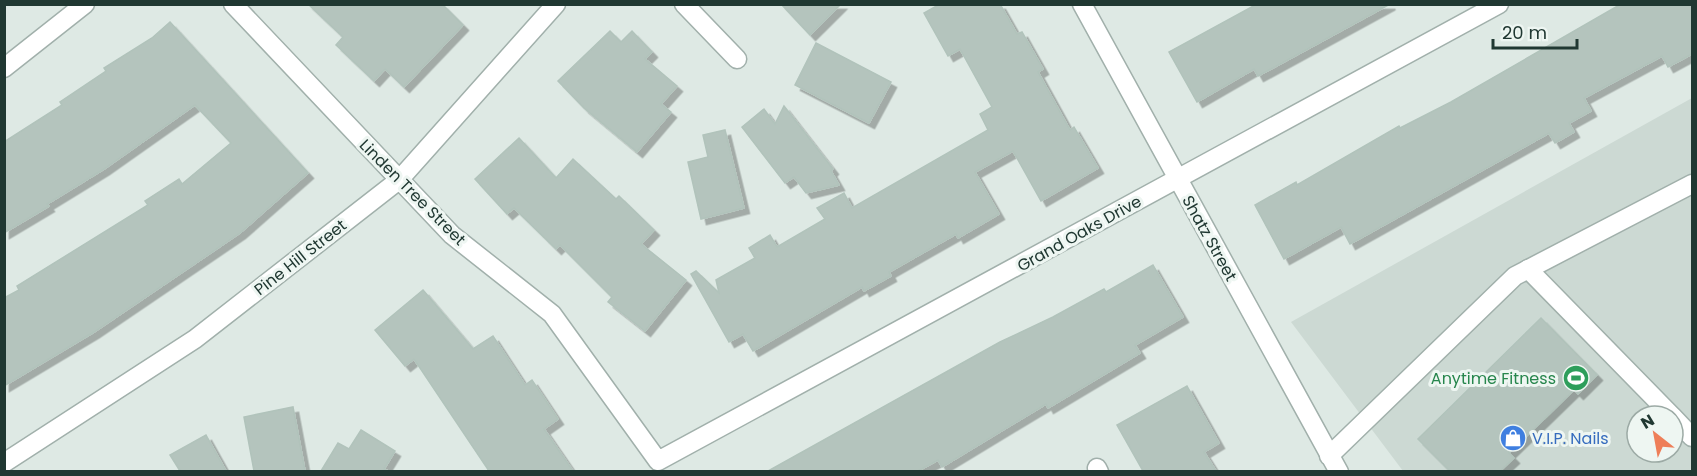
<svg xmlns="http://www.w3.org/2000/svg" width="1697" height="476" viewBox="0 0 1697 476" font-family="Poppins,sans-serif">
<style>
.built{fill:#ccd9d3;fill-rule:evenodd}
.building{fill:#b4c4bd;stroke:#b1c3bb;stroke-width:1.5;filter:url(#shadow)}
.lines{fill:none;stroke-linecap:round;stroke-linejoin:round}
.minor-casing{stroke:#a1b0ab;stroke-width:21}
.minor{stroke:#fff;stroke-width:18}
.labels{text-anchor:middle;stroke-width:6;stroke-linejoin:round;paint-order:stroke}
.street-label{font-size:16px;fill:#203832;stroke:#eef6f2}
.leisure-label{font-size:16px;fill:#27864d;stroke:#eef6f2;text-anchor:end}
.shop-label{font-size:16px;fill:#366cbe;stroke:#eef6f2;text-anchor:start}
</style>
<defs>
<filter id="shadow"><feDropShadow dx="5.5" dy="5.5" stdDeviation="0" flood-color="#0004"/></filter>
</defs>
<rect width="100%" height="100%" fill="#dee9e4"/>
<!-- built -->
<path class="built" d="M1692 98V471H1403L1291 322ZM1637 416H1673V452H1637Z"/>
<!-- building -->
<g class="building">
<path d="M308 4H442L463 25 404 87 385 69 374 81 336 45 343 37Z"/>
<path d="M781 4H841L810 35Z"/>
<path d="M940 4H1000L1017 34 1022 32 1043 69 1038 72 1070 130 1074 127 1098 168 1041 201 1013 151 975 172 999 214 958 238 956 234 889 272 891 276 864 291 862 287 753 351 743 334 729 342 691 274 696 271 719 293 716 280 755 258 749 248 770 235 777 247 825 219 817 208 844 193 852 208 988 130 980 114 992 107 960 49 948 56 924 13Z"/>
<path d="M1257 4H1390L1258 76 1254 69 1197 102 1169 52Z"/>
<path d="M1621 4H1692V54L1668 67 1662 56 1584 98 1591 111 1569 123 1574 132 1555 143 1549 133 1350 244 1341 227 1284 259 1255 205 1296 182 1297 185 1399 126 1400 128 1451 102Z"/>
<path d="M170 22 308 173 240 233 94 332 4 386V298L19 290 17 286 148 205 145 201 179 179 182 184 231 143 195 105 104 169 47 204 49 206 4 233V142L62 105 60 102 106 71 104 68 152 38Z"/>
<path d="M610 31 621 42 632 31 652 52 645 59 677 86 661 104 671 112 637 152 584 108 558 81Z"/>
<path d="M816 43 891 82 869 123 795 85Z"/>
<path d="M784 106 833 169 831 171 839 185 806 193 794 177 785 183 742 127 764 109 775 124Z"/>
<path d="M725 130 744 208 701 219 688 162 708 157 703 135Z"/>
<path d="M519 138 556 178 573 159 616 199 619 196 654 230 641 244 686 280 645 331 608 302 612 297 560 245 556 249 514 208 507 214 475 179Z"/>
<path d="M1153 265 1183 317 1135 345 1140 353 1048 408 1046 404 942 467 938 460 918 471H768L1000 342 1053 317 1104 289 1106 292Z"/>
<path d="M423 290 473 349 493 336 525 385 532 380 558 419 544 429 573 471H489L414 359 405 366 375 330Z"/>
<path d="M1541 318 1597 375 1578 394 1574 390 1509 453 1514 458 1500 471H1450L1418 439Z"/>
<path d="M1187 386 1219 443 1204 452 1216 471H1143L1117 425Z"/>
<path d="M293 407 305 471H254L244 417Z"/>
<path d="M361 430 395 451 384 469 388 471H321L338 443 349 449Z"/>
<path d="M206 435 226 471H180L170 455Z"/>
</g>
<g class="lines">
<defs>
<g id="minor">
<path d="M233 4 452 235 552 314 658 461 1499 4"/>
<path d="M684 4 737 59"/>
<path d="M1082 4 1339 472"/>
<path d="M4 68 85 4"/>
<path d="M1528 269 1672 416"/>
<path d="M1673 417 1692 437"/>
<path d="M1329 456 1515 276 1692 184"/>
<path d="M4 463 195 339 399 180 556 4"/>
<path d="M1097 468 1099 472"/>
</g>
</defs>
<!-- minor casing -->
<use href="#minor" class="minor-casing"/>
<!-- minor -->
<use href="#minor" class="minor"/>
</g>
<!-- icons -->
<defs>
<symbol id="stadium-disc" viewBox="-11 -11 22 22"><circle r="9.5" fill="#2e9e5b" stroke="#eef6f2"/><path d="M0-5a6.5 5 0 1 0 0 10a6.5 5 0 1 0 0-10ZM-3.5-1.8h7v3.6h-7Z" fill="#fff"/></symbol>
<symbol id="shop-disc" viewBox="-11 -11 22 22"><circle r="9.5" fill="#3f7fe0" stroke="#eef6f2"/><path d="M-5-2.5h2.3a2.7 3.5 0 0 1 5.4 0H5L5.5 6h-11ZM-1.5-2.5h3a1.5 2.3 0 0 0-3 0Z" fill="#fff"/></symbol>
</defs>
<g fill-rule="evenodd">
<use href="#stadium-disc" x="1561" y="363" width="30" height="30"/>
<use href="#shop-disc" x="1498" y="423" width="30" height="30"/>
</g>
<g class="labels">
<!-- street labels -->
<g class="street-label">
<text transform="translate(413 192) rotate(45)" y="6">Linden Tree Street</text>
<text transform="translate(1079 233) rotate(-29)" y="6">Grand Oaks Drive</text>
<text transform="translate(1210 238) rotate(61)" y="6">Shatz Street</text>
<text transform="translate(300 257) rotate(-38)" y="6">Pine Hill Street</text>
</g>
<!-- leisure labels -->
<g class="leisure-label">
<text x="1556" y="384">Anytime Fitness</text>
</g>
<!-- shop labels -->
<g class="shop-label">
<text x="1532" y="444">V.I.P. Nails</text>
</g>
</g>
<!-- border -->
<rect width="1697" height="476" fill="none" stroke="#203832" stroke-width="12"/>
<!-- north arrow -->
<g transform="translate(1655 434) rotate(329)"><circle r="28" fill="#eef6f2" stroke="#9caaa5" stroke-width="1.5"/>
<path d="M0-4.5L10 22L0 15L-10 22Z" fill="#ee7e58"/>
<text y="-9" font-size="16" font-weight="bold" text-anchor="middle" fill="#203832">N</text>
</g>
<!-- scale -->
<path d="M1493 39v9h84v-9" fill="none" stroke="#203832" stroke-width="3"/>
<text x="1502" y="39" font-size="18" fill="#203832" stroke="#eef6f2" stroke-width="4.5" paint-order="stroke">20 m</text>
</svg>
